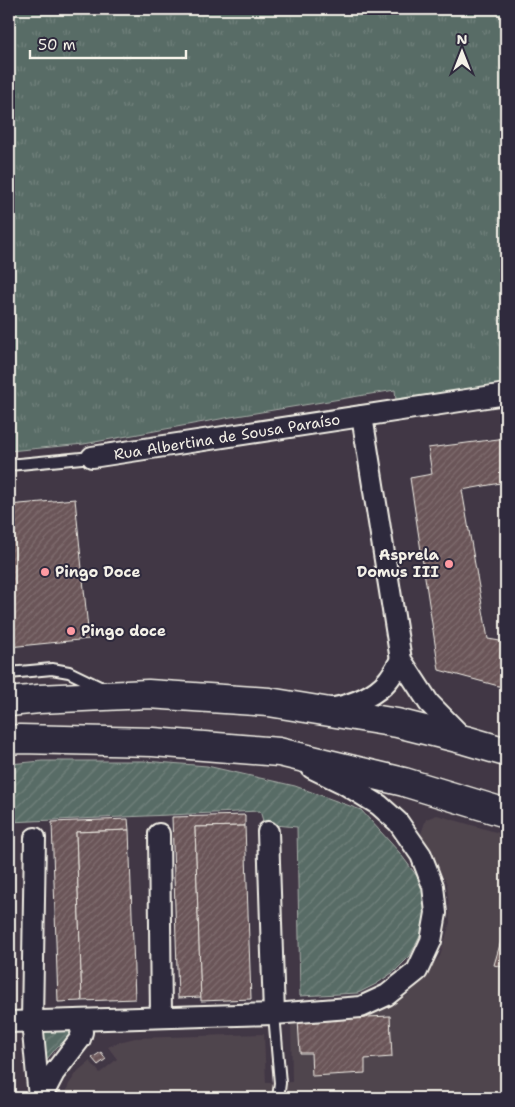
<svg xmlns="http://www.w3.org/2000/svg" width="515" height="1107" viewBox="0 0 515 1107" font-family="'Shantell Sans',sans-serif">
<style>
.built{fill:#50444e}
.grass{fill:url(#grass-tufts);stroke:#a6aea7}
.garden{fill:url(#garden-furrows);stroke:#a6aea7}
.building{fill:url(#building-hatch);stroke:#f4f1e8}
.lines{fill:none;stroke-linecap:round;stroke-linejoin:round}
.service-casing{stroke:#f4f1e8;stroke-width:14}
.minor-casing{stroke:#f4f1e8;stroke-width:24}
.primary-casing{stroke:#f4f1e8;stroke-width:31}
.service{stroke:#2f2a3d;stroke-width:10}
.minor{stroke:#2f2a3d;stroke-width:20}
.primary{stroke:#2f2a3d;stroke-width:28}
.poi-dot{fill:#ff9aa2;stroke:#2f2a3d;stroke-width:2}
.labels{text-anchor:middle;stroke-width:4;stroke-linejoin:round;paint-order:stroke}
.street-label{font-size:15px;fill:#f4f1e8;stroke:#2f2a3d}
.poi-label{font-size:15px;font-weight:bold;fill:#f4f1e8;stroke:#2f2a3d;text-anchor:start}
</style>
<defs>
<pattern id="grass-tufts" width="24" height="20" patternUnits="userSpaceOnUse" patternTransform="scale(1.25)"><rect width="24" height="20" fill="#596c66"/><path d="M3 7l-1-3M5 7V3M7 7l1-3M15 17l-1-3M17 17v-4M19 17l1-3" fill="none" stroke="#71817c"/></pattern>
<pattern id="garden-furrows" width="10" height="10" patternUnits="userSpaceOnUse" patternTransform="scale(1.25)"><rect width="10" height="10" fill="#596c66"/><path d="M-1 1l2-2M0 10L10 0M9 11l2-2" fill="none" stroke="#71817c"/></pattern>
<pattern id="building-hatch" width="6" height="6" patternUnits="userSpaceOnUse" patternTransform="scale(1.25)"><rect width="6" height="6" fill="#6a5558"/><path d="M-1 1l2-2M0 6l6-6M5 7l2-2" fill="none" stroke="#806e70"/></pattern>
</defs>
<rect width="100%" height="100%" fill="#413745"/>
<filter id="ink" filterUnits="userSpaceOnUse"><feTurbulence type="fractalNoise" baseFrequency=".02" numOctaves="2"/><feDisplacementMap in="SourceGraphic" scale="10" xChannelSelector="R" yChannelSelector="G"/><feConvolveMatrix kernelMatrix="1 2 1 2 8 2 1 2 1" color-interpolation-filters="sRGB"/></filter>
<g filter="url(#ink)">
<!-- built -->
<path class="built" d="M437 815 506 835V1098H64L69 1084 78 1071 90 1061 100 1073 117 1059 108 1047 119 1042 135 1038 264 1034 266 1083 292 1082 291 1021 360 1018 408 995 440 956 450 923 447 884 421 834 426 819Z"/>
<!-- grass -->
<path class="grass" d="M9 9H506V383L396 400 395 390 231 417 84 444 9 451Z"/>
<!-- garden -->
<g class="garden">
<path d="M42 761H144L207 766 295 786 361 810 399 852 422 883 427 905 422 932 410 956 395 971 376 984 358 993 300 996 297 827 264 824 260 811 9 822V764Z"/>
<path d="M41 1025 69 1026 71 1030 69 1037 57 1047 47 1059 42 1061Z"/>
</g>
<!-- building -->
<g class="building">
<path d="M506 438V482L462 490 488 639 506 642V688L439 670 410 478 432 474 428 448Z"/>
<path d="M75 499 89 639 9 647V505Z"/>
<path d="M245 815V826L195 827 201 997 178 998 172 817Z"/>
<path d="M128 819 129 830 76 832 82 1001 58 1002 52 822Z"/>
<path d="M245 826 251 999 201 1001 195 827Z"/>
<path d="M129 830 135 999 82 1001 76 832Z"/>
<path d="M506 924V968L494 965Z"/>
<path d="M9 959 10 1004H9Z"/>
<path d="M390 1016 392 1057 365 1059V1073L312 1076 311 1053H300L298 1020Z"/>
<path d="M9 1050H12L14 1098H9Z"/>
<path d="M101 1052 106 1059 98 1065 92 1058Z"/>
</g>
<g class="lines">
<defs>
<g id="service">
<path d="M9 465 92 457"/>
<path d="M9 673 52 669 69 672 102 688"/>
<path d="M274 1014 280 1083 278 1098"/>
</g>
<g id="minor">
<path d="M362 416 401 660 429 703 465 740"/>
<path d="M92 457 506 394"/>
<path d="M330 709C351 705 374 697 388 680 393 674 397 666 401 660"/>
<path d="M268 832 274 1014"/>
<path d="M159 834 161 1016"/>
<path d="M35 838 32 1021 39 1098"/>
<path d="M9 1022 274 1014 361 1007 387 995 417 971 431 941 436 913 433 886 421 855 398 822 379 805 343 783 312 768"/>
<path d="M41 1098 54 1073 80 1039 82 1032 78 1020"/>
</g>
<g id="primary">
<path d="M9 702 39 699 148 694 269 702 397 723 465 740 506 752"/>
<path d="M9 740 20 739 153 742 279 752 404 782 506 813"/>
</g>
</defs>
<!-- service casing -->
<use href="#service" class="service-casing"/>
<!-- minor casing -->
<use href="#minor" class="minor-casing"/>
<!-- primary casing -->
<use href="#primary" class="primary-casing"/>
<!-- service -->
<use href="#service" class="service"/>
<!-- minor -->
<use href="#minor" class="minor"/>
<!-- primary -->
<use href="#primary" class="primary"/>
</g>
</g>
<!-- markers -->
<g class="poi-dot">
<circle cx="449" cy="564" r="5"/>
<circle cx="45" cy="572" r="5"/>
<circle cx="71" cy="631" r="5"/>
</g>
<g class="labels">
<!-- street labels -->
<g class="street-label">
<text transform="translate(227 437) rotate(-9)" y="5">Rua Albertina de Sousa Paraíso</text>
</g>
<!-- poi labels -->
<g class="poi-label">
<text x="439" y="560" text-anchor="end">Asprela<tspan x="439" dy="17">Domus III</tspan></text>
<text x="55" y="577">Pingo Doce</text>
<text x="81" y="636">Pingo doce</text>
</g>
</g>
<!-- margin -->
<rect width="515" height="1107" fill="none" stroke="#2f2a3d" stroke-width="30"/>
<rect x="15" y="15" width="485" height="1077" fill="none" stroke="#f4f1e8" stroke-width="2" filter="url(#ink)"/>
<!-- north arrow -->
<g transform="translate(462 52)" stroke="#2f2a3d" stroke-width="4" paint-order="stroke">
<path d="M0-4L9 19L0 12L-9 19Z" fill="#f4f1e8"/>
<text y="-8" font-size="14" font-weight="bold" text-anchor="middle" fill="#f4f1e8">N</text>
</g>
<!-- scale -->
<path d="M30 50v8h156v-8" fill="none" stroke="#f4f1e8" stroke-width="2.5"/>
<text x="38" y="50" font-size="15" fill="#f4f1e8" stroke="#2f2a3d" stroke-width="4" paint-order="stroke">50 m</text>
</svg>
